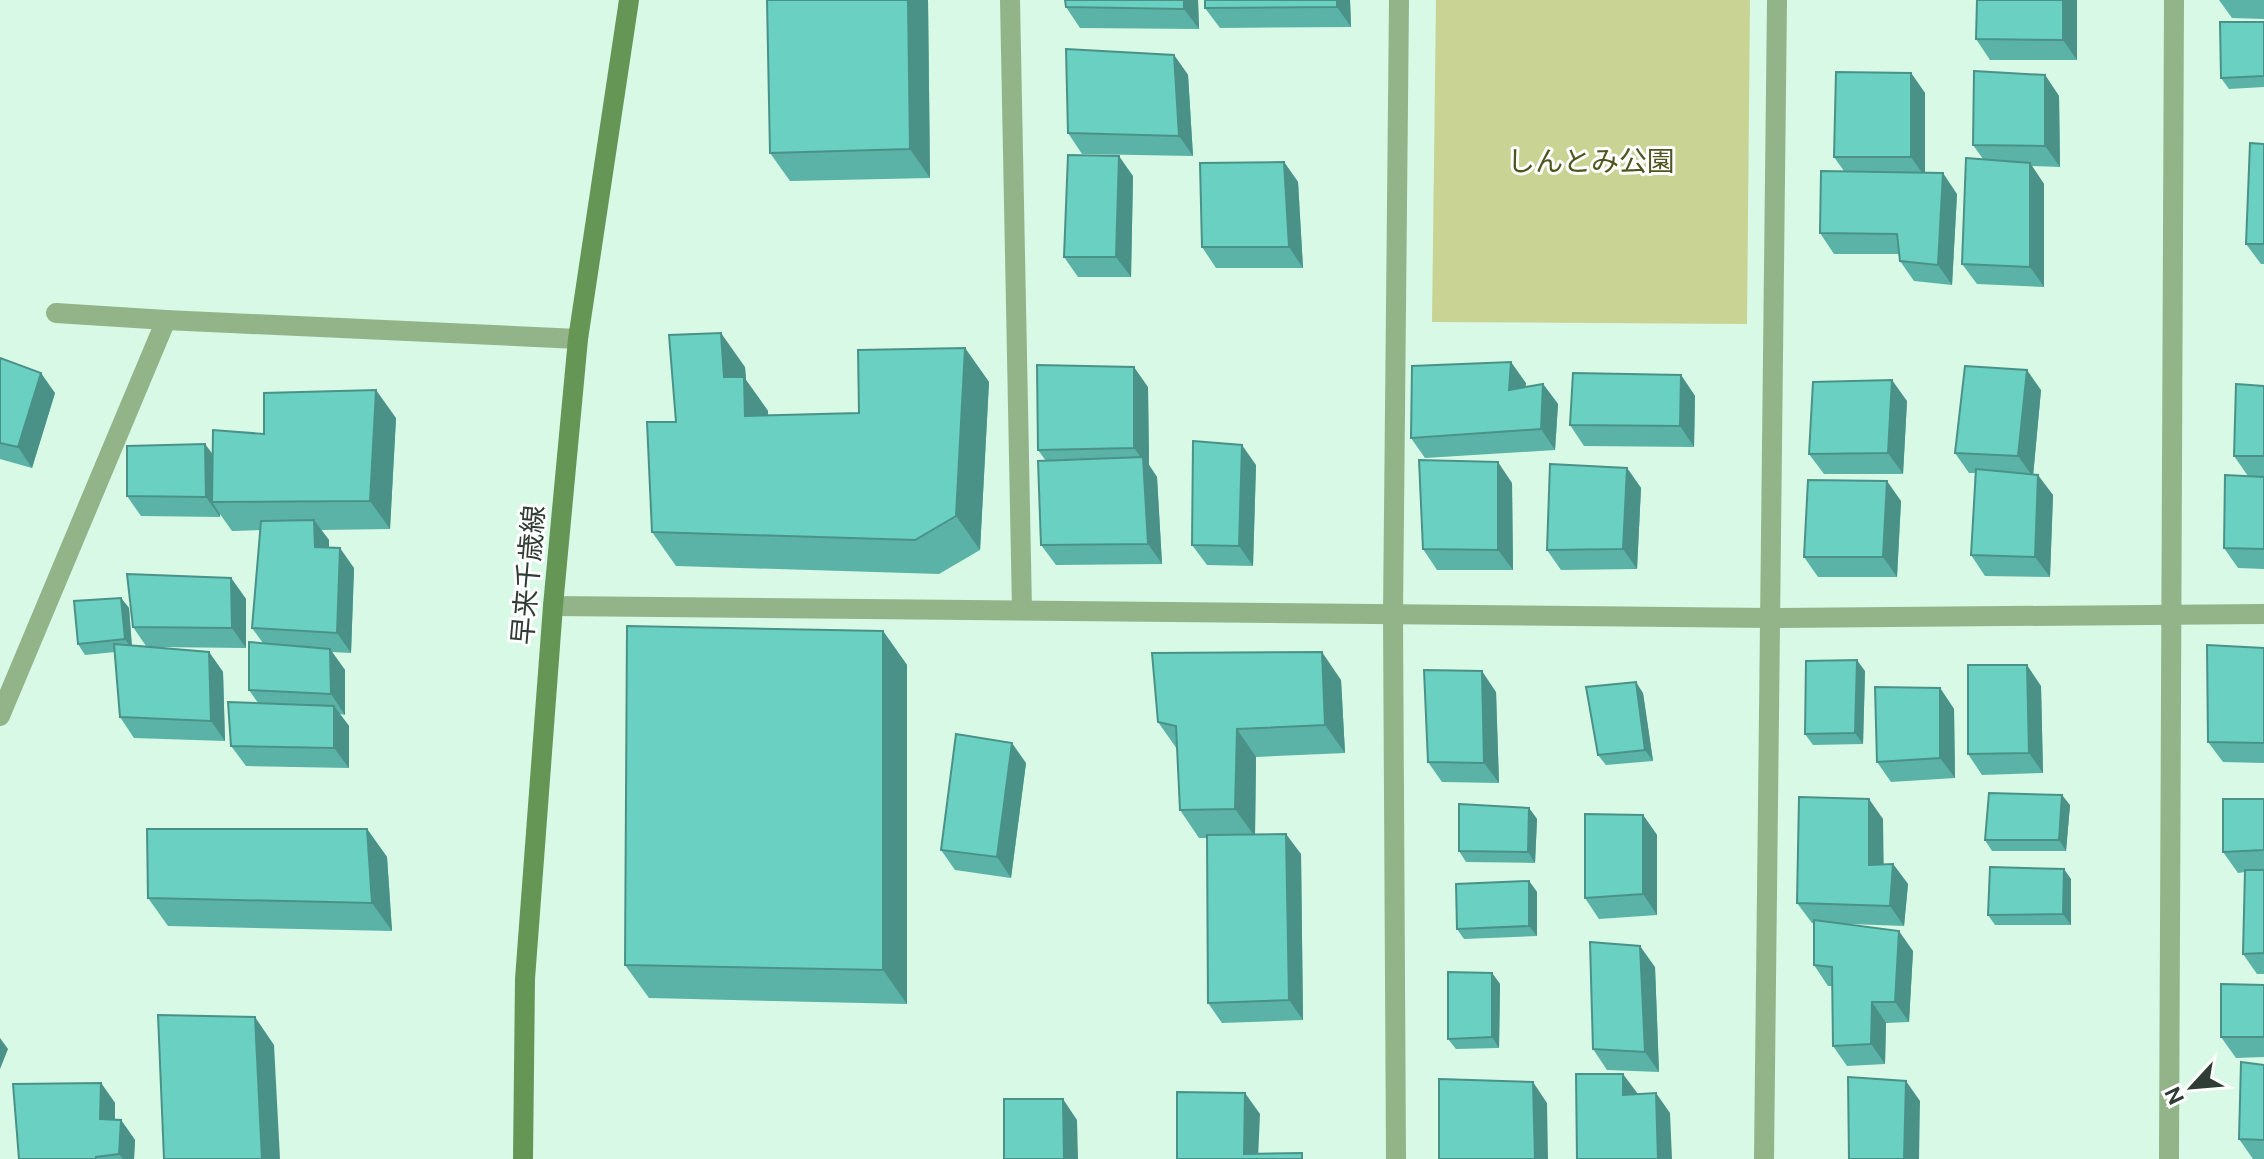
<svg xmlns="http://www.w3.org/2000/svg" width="2264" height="1159" viewBox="0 0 2264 1159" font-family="'DM Sans','Noto Sans JP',sans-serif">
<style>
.green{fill:#c9d393}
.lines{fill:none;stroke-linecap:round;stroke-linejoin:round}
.minor{stroke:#93b489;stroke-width:20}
.secondary{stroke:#659656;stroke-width:20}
.wall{fill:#5bb3a7}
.shaded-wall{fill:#4a9288}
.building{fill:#6ad0c2;stroke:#4a9288;stroke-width:2}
.labels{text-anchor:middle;stroke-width:6;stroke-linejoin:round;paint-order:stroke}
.park-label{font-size:28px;fill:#4e551f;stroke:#fff}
.street-label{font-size:28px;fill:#303d36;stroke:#fff}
</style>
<rect width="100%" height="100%" fill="#d7f9e6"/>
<!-- green -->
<path class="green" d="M1436 0H1750L1747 324 1432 322Z"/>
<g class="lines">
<!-- minor -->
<g class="minor">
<path d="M1010 0 1022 610"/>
<path d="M56 313 166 320 578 339"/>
<path d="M553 606 1770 618 2264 614"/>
<path d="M0 716 166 320"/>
<path d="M1396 1159 1393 615 1399 0"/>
<path d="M1764 1159 1777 0"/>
<path d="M2169 1159 2174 0"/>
</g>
<!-- secondary -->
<path class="secondary" d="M523 1159 525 979 553 606 578 339 629 0"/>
</g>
<!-- wall -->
<g class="wall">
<path d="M928 0 930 178 790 181 770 153Z"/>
<path d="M1065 0H1198L1199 29 1080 28 1066 7Z"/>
<path d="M1205 0H1350L1351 27 1220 28 1205 8Z"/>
<path d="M1977 0H2077V60H1990L1976 39Z"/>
<path d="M2219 0H2264V19L2232 18Z"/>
<path d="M2264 22V87L2229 89 2221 78Z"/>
<path d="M1174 55 1188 75 1193 156 1082 154 1068 133Z"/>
<path d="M1911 73 1925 93V173L1957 194 1952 285 1914 281 1900 261 1899 254H1834L1820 233 1844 171 1834 157Z"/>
<path d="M2045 75 2059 96 2060 167 2032 166 2044 184V287L1977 284 1962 264 1983 159 1973 145Z"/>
<path d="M2264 144V264H2261L2246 244Z"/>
<path d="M1284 162 1298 182 1303 268H1216L1202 247Z"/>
<path d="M1133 176 1131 277H1078L1064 257Z"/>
<path d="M965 348 989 382 980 550 939 574 676 566 652 532 745 367 746 380 768 411V416L859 413Z"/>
<path d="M0 358 55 393 32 468 0 459Z"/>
<path d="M1681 375 1695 396 1694 447 1584 446 1570 425Z"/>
<path d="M1526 383 1525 387 1543 384 1558 404 1555 450 1425 458 1411 438Z"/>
<path d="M2264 386V569L2238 568 2224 548 2248 476 2234 456Z"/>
<path d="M1148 387 1149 465 1157 477 1162 564 1056 565 1041 545 1046 461 1038 450Z"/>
<path d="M2041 390 2033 475 2053 495 2050 577 1985 576 1971 555 1975 473H1969L1955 453Z"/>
<path d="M1907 401 1903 474H1824L1809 454Z"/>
<path d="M396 418 390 529 321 530 329 540V547L354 568 351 653 332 652 345 670V715L340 714 349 726V768L246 766 231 746 258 703 249 690 263 643 252 628 260 530 232 531 220 514V517L141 516 127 496 264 434Z"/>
<path d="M1256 465 1253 566 1207 565 1192 545Z"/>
<path d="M1627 468 1641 488 1637 569 1561 570 1547 550Z"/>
<path d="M1512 483 1513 570H1437L1423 549Z"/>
<path d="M1901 501 1897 577H1818L1804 557Z"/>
<path d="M231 578 246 599V648L155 647 209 652 223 672 225 741 134 738 120 717 115 652 85 655 78 644 121 598 129 608 132 645 146 646 133 627Z"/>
<path d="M883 631 907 665V1004L649 998 625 965Z"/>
<path d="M2264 648V763L2223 762 2208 742Z"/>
<path d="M1865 671 1863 744 1813 745 1805 734Z"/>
<path d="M1341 680 1345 753 1256 757 1255 834 1301 854 1303 1020 1222 1023 1208 1003 1207 838H1199L1180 810 1177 749 1158 722Z"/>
<path d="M2041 686 2043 773 1982 775 1968 754Z"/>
<path d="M1940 688 1954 709 1955 778 1891 782 1877 762Z"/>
<path d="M1496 692 1499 783 1442 782 1428 762Z"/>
<path d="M1643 693 1653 761 1606 765 1598 755Z"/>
<path d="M1026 763 1011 878 955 870 941 850Z"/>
<path d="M2264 799V974H2257L2243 954 2245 872 2238 873 2223 852Z"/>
<path d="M2070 805 2066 851H1992L1985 840Z"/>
<path d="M1529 808 1537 819 1535 863 1466 862 1459 851Z"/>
<path d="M1643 815 1657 835V915L1599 919 1585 898Z"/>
<path d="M1883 819V865L1893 864 1908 884 1904 926 1850 924 1913 951 1909 1022 1886 1023 1885 1064 1847 1066 1833 1046 1832 986H1828L1814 965V923H1812L1797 903Z"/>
<path d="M367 829 387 857 392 931 168 926 148 898Z"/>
<path d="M2071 879V925H1995L1988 915Z"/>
<path d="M1529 881 1537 892V936L1464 939 1457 929Z"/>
<path d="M1655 967 1659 1072 1607 1070 1593 1049Z"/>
<path d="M1492 973 1500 984 1499 1048 1456 1049 1448 1039Z"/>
<path d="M2264 985V1057L2236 1058 2221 1037Z"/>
<path d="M2264 1065V1159H2253L2239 1139Z"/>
<path d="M101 1083 115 1103V1120H121L135 1140 134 1159H19Z"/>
</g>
<!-- shaded-wall -->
<g class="shaded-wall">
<path d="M908 0H928L930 178 910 149Z"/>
<path d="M1184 0H1198L1199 29 1184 9Z"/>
<path d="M1337 0H1350L1351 27 1337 7Z"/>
<path d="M2063 0H2077V60L2063 40Z"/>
<path d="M1174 55 1188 75 1193 156 1179 136Z"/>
<path d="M1911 73 1925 93V177L1911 157Z"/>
<path d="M2045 75 2059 96 2060 167 2045 146Z"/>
<path d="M1119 156 1133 176 1131 277 1116 257Z"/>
<path d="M1284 162 1298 182 1303 268 1289 247Z"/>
<path d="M2030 163 2044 184V287L2030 267Z"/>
<path d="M1943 173 1957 194 1952 285 1938 265Z"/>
<path d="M721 333 745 367 746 380 768 411 769 450 745 416 724 377Z"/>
<path d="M965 348 989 382 980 550 956 516Z"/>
<path d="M1511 362 1526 383 1523 410 1509 390Z"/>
<path d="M1134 367 1148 387 1149 465 1157 477 1162 564 1148 544 1143 460 1134 448Z"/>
<path d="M2027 370 2041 390 2033 477 2018 456Z"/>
<path d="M41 373 55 393 32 468 18 447Z"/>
<path d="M1681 375 1695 396 1694 447 1680 426Z"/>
<path d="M1892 380 1907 401 1903 474 1888 453Z"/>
<path d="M1543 384 1558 404 1555 450 1541 429Z"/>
<path d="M376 390 396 418 390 529 370 501Z"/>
<path d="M205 444 220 464 212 502 220 514V517L206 497Z"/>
<path d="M1242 445 1256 465 1253 566 1239 546Z"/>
<path d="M1498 462 1512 483 1513 570 1498 550Z"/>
<path d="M1627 468 1641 488 1637 569 1623 549Z"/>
<path d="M2038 475 2053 495 2050 577 2035 557Z"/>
<path d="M1887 481 1901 501 1897 577 1883 557Z"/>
<path d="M314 520 329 540V567L315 547Z"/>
<path d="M340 548 354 568 351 653 337 633Z"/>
<path d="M231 578 246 599V648L232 628Z"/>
<path d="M121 598 129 608 132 650 125 639Z"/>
<path d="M883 631 907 665V1004L883 970Z"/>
<path d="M330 649 345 670V715L331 694Z"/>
<path d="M209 652 223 672 225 741 211 721Z"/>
<path d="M1322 652 1341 680 1345 753 1325 725Z"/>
<path d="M1857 660 1865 671 1863 744 1855 733Z"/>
<path d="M2027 665 2041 686 2043 773 2029 753Z"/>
<path d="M1482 671 1496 692 1499 783 1484 763Z"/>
<path d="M1636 682 1643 693 1653 761 1645 750Z"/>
<path d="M1940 688 1954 709 1955 778 1940 758Z"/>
<path d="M334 706 349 726V768L334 748Z"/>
<path d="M1237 729 1256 757 1255 837 1235 809Z"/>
<path d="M1012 743 1026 763 1011 878 997 857Z"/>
<path d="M2062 795 2070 805 2066 851 2059 840Z"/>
<path d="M1869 799 1883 819 1884 886 1869 865Z"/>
<path d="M1529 808 1537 819 1535 863 1528 852Z"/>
<path d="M1643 815 1657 835V915L1643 894Z"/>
<path d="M367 829 387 857 392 931 372 903Z"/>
<path d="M1286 834 1301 854 1303 1020 1289 1000Z"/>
<path d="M1893 864 1908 884 1904 926 1890 906Z"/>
<path d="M2064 869 2071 879V925L2063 914Z"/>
<path d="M1529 881 1537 892V936L1529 926Z"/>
<path d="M1899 931 1913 951 1909 1022 1895 1002Z"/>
<path d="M1640 946 1655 967 1659 1072 1645 1052Z"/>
<path d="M1492 973 1500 984 1499 1048 1492 1037Z"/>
<path d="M1872 1002 1886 1023 1885 1064 1871 1044Z"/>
<path d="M255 1017 274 1045 280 1159H262Z"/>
<path d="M0 1038 8 1049 0 1069Z"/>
<path d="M1623 1074 1638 1094 1623 1095Z"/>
<path d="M1906 1081 1920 1101 1919 1159H1904Z"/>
<path d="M1533 1082 1547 1103 1548 1159H1535Z"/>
<path d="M101 1083 115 1103V1140L100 1119Z"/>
<path d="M1245 1093 1260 1114 1258 1159 1244 1154Z"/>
<path d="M1656 1093 1670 1113 1672 1159H1658Z"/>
<path d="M1063 1099 1077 1120 1078 1159H1064Z"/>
<path d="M121 1120 135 1140 134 1159H123L119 1154Z"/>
</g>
<!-- building -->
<g class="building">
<path d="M767 0H908L910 149 770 153Z"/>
<path d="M1065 0H1184V9L1066 7Z"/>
<path d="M1205 0H1337V7L1205 8Z"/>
<path d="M1977 0H2063V40L1976 39Z"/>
<path d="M2220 22H2264V76L2221 78Z"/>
<path d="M1066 49 1174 55 1179 136 1068 133Z"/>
<path d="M1974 71 2045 75V146L1973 145Z"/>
<path d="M1836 72 1911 73V157H1834Z"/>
<path d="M2250 143 2264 144V244H2246Z"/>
<path d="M1068 155 1119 156 1116 257H1064Z"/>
<path d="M1966 158 2030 163V267L1962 264Z"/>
<path d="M1284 162 1289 247H1202L1200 163Z"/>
<path d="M1821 171 1943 173 1938 265 1900 261 1897 234 1820 233Z"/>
<path d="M721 333 724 377H744L745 416 859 413 858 350 965 348 956 516 915 540 652 532 647 422H676L669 335Z"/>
<path d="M0 358 41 373 18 447 0 443Z"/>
<path d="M1511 362 1509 390 1543 384 1541 429 1411 438 1412 366Z"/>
<path d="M1037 365 1134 367V448L1038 450Z"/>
<path d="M1965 366 2027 370 2018 456 1955 453Z"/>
<path d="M1573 373 1681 375 1680 426 1570 425Z"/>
<path d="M1892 380 1888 453 1809 454 1813 382Z"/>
<path d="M2236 384 2264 386V456H2234Z"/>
<path d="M376 390 370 501 212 502 213 430 264 434V393Z"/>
<path d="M1193 441 1242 445 1239 546 1192 545Z"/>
<path d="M205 444 206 497 127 496V446Z"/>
<path d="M1143 457 1148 544 1041 545 1038 461Z"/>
<path d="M1419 460 1498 462V550L1423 549Z"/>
<path d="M1550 464 1627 468 1623 549 1547 550Z"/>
<path d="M1976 469 2038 475 2035 557 1971 555Z"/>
<path d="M2225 475 2264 477V549L2224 548Z"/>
<path d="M1808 480 1887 481 1883 557H1804Z"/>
<path d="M314 520 315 547 340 548 337 633 252 628 261 521Z"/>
<path d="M127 574 231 578 232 628 133 627Z"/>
<path d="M121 598 125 639 78 644 74 601Z"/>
<path d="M627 626 883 631V970L625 965Z"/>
<path d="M249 642 330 649 331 694 249 690Z"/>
<path d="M114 644 209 652 211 721 120 717Z"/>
<path d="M2207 645 2264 648V743L2208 742Z"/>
<path d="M1322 652 1325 725 1237 729 1235 809 1180 810 1176 726 1158 722 1152 653Z"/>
<path d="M1857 660 1855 733 1805 734 1806 661Z"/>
<path d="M1968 665H2027L2029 753 1968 754Z"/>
<path d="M1424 670 1482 671 1484 763 1428 762Z"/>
<path d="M1636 682 1645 750 1598 755 1586 687Z"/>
<path d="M1875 687 1940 688V758L1877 762Z"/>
<path d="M228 702 334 706V748L231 746Z"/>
<path d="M956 734 1012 743 997 857 941 850Z"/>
<path d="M1989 793 2062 795 2059 840H1985Z"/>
<path d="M1799 797 1869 799V865L1893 864 1890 906 1797 903Z"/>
<path d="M2223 799H2264V850L2223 852Z"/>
<path d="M1459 804 1529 808 1528 852 1459 851Z"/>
<path d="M1585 814 1643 815V894L1585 898Z"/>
<path d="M147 829H367L372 903 148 898Z"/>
<path d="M1286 834 1289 1000 1208 1003 1207 835Z"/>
<path d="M1990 867 2064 869 2063 914 1988 915Z"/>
<path d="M2245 870H2264V953L2243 954Z"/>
<path d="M1529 881V926L1457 929 1456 884Z"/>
<path d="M1814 920 1899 931 1895 1002H1872L1871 1044 1833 1046 1832 967 1814 965Z"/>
<path d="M1590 942 1640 946 1645 1052 1593 1049Z"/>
<path d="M1448 972 1492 973V1037L1448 1039Z"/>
<path d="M2221 984 2264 985V1037H2221Z"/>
<path d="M158 1015 255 1017 262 1159H164Z"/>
<path d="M2241 1062 2264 1065V1140L2239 1139Z"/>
<path d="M1576 1074H1623V1095L1656 1093 1658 1159H1577Z"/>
<path d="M1848 1077 1906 1081 1904 1159H1849Z"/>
<path d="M1439 1079 1533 1082 1535 1159H1439Z"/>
<path d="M101 1083 100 1119 121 1120 119 1154 96 1157V1159H19L13 1084Z"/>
<path d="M1177 1092 1245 1093 1244 1154 1302 1153V1159H1177Z"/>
<path d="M1004 1099H1063L1064 1159H1004Z"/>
</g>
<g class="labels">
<!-- park labels -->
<g class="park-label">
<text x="1591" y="171">しんとみ公園</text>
</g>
<!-- street labels -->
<g class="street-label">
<text transform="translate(528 575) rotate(-85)" y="10">早来千歳線</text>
</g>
</g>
<!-- north arrow -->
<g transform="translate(2192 1087) rotate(244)" stroke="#ffffff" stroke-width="6" paint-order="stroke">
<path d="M0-6L14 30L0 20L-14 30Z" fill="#303d36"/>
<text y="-12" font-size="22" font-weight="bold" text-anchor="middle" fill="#303d36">N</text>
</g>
</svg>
